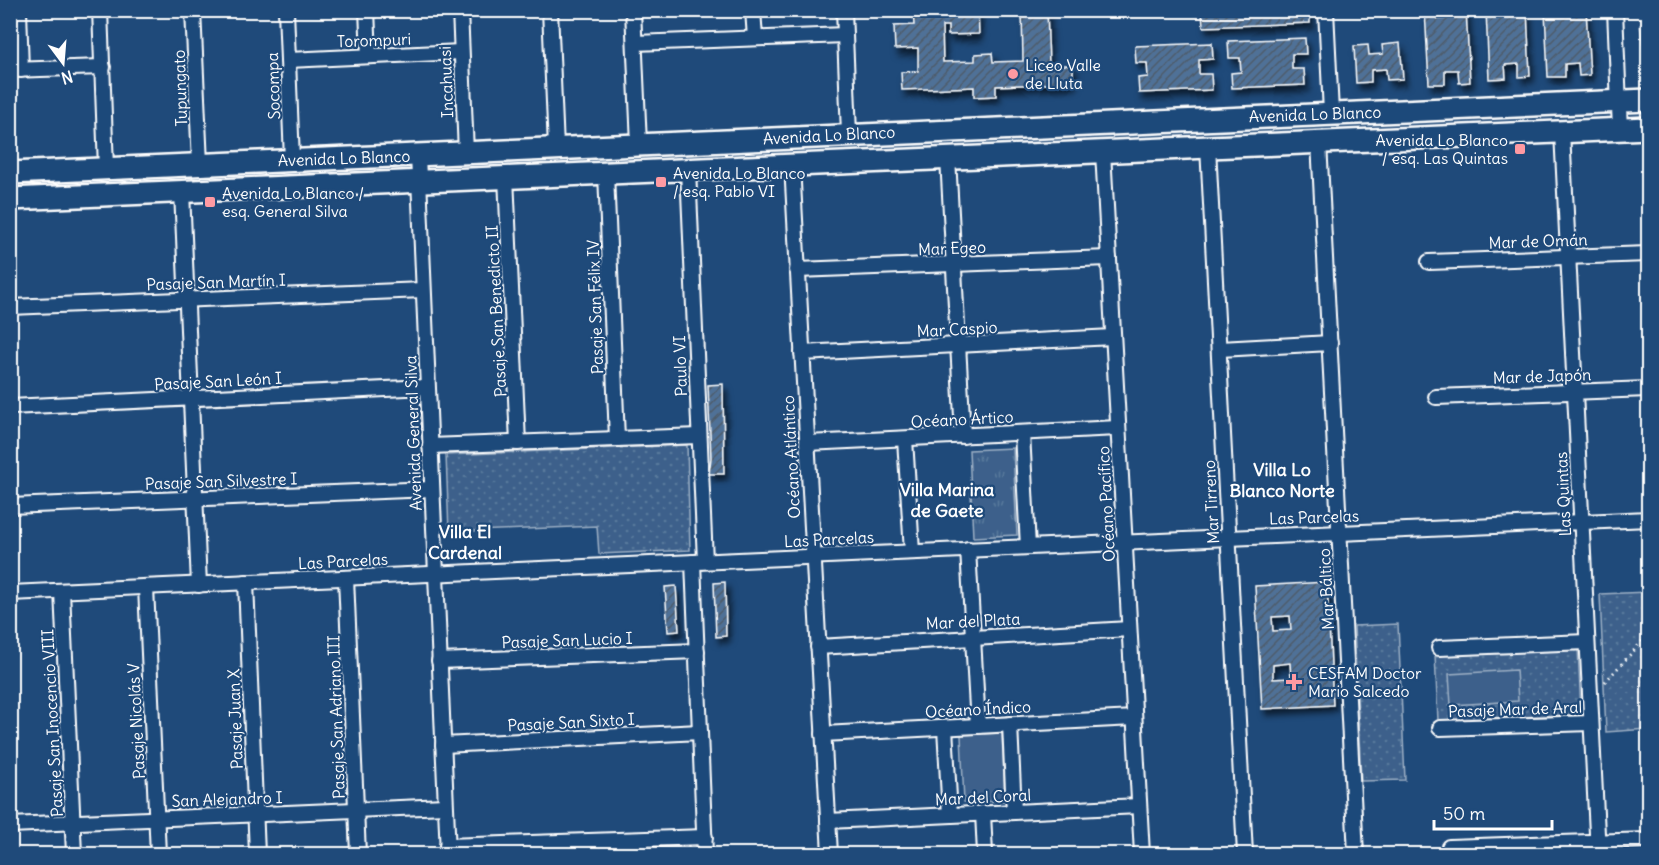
<svg xmlns="http://www.w3.org/2000/svg" width="1659" height="865" viewBox="0 0 1659 865" font-family="Delius,sans-serif">
<style>
.grass{fill:url(#grass-tufts);stroke:#9eb0c5;stroke-width:1.5}
.park{fill:url(#park-dots);stroke:#9eb0c5;stroke-width:1.5}
.garden{fill:#3c618b;stroke:#9eb0c5;stroke-width:1.5}
.building{fill:url(#building-hatch);stroke:#fff;stroke-width:1.5;fill-rule:evenodd;filter:url(#shadow)}
.lines{fill:none;stroke-linecap:round;stroke-linejoin:round}
.street-casing{stroke:#fff;stroke-width:18}
.primary-casing{stroke:#fff;stroke-width:26}
.path{stroke:#fff;stroke-width:3;stroke-dasharray:1.5 4.5;stroke-linecap:butt}
.street{stroke:#1f4a7a;stroke-width:14}
.primary{stroke:#1f4a7a;stroke-width:21}
.poi-dot{fill:#ff9aa2;stroke:#1f4a7a;stroke-width:2}
.labels{text-anchor:middle;stroke-width:4.5;stroke-linejoin:round;paint-order:stroke}
.street-label{font-size:16px;fill:#fff;stroke:#1f4a7a}
.poi-label{font-size:16px;fill:#fff;stroke:#1f4a7a;text-anchor:start}
.neighbourhood-label{font-size:18px;font-weight:bold;fill:#fff;stroke:#1f4a7a}
</style>
<defs>
<pattern id="grass-tufts" width="24" height="20" patternUnits="userSpaceOnUse" patternTransform="scale(1.5)"><rect width="24" height="20" fill="#3c618b"/><path d="M3 7l-1-3M5 7V3M7 7l1-3M15 17l-1-3M17 17v-4M19 17l1-3" fill="none" stroke="#59799c"/></pattern>
<pattern id="park-dots" width="8" height="8" patternUnits="userSpaceOnUse" patternTransform="scale(1.5)"><rect width="8" height="8" fill="#3c618b"/><path d="M2 2h.1M6 6h.1" fill="none" stroke="#59799c" stroke-width="1.8" stroke-linecap="round"/></pattern>
<pattern id="building-hatch" width="6" height="6" patternUnits="userSpaceOnUse" patternTransform="scale(1.5)"><rect width="6" height="6" fill="#507197"/><path d="M-1 1l2-2M0 6l6-6M5 7l2-2" fill="none" stroke="#4e5b6a"/></pattern>
<filter id="shadow"><feDropShadow dx="3.5" dy="6" stdDeviation="3" flood-color="#0009"/></filter>
</defs>
<rect width="100%" height="100%" fill="#1f4a7a"/>
<filter id="ink" filterUnits="userSpaceOnUse"><feTurbulence type="fractalNoise" baseFrequency=".0167" numOctaves="2"/><feDisplacementMap in="SourceGraphic" scale="12" xChannelSelector="R" yChannelSelector="G"/><feConvolveMatrix kernelMatrix="1 2 1 2 8 2 1 2 1" color-interpolation-filters="sRGB"/></filter>
<g filter="url(#ink)">
<!-- grass -->
<g class="grass">
<path d="M1640 25H1648V55H1644Z"/>
<path d="M1013 448 1017 535 973 537 969 450Z"/>
</g>
<!-- park -->
<g class="park">
<path d="M687 445 690 550 599 554 597 526 449 532 446 455Z"/>
<path d="M1648 592V729L1606 732 1600 594Z"/>
<path d="M1398 624 1405 780 1361 781 1354 626Z"/>
<path d="M1578 648 1581 714 1438 721 1435 654Z"/>
</g>
<!-- garden -->
<g class="garden">
<path d="M1516 670 1518 701 1451 705 1449 674Z"/>
<path d="M1002 733 1005 801 964 802 961 735Z"/>
</g>
<!-- building -->
<g class="building">
<path d="M913 10H978L979 34 948 35V26H942L943 62 975 61V54L992 53 993 62 1023 61 1022 10H1047L1049 65H1073V83L996 86V96L974 97V87L902 90 901 72 918 71V48L895 49 894 26 914 25Z"/>
<path d="M1202 10H1310V23L1203 27Z"/>
<path d="M1425 10H1437L1438 19 1450 18V10H1466L1470 82 1459 83 1458 70H1445V84H1429Z"/>
<path d="M1486 10H1498V14L1527 10 1530 76 1519 77V64L1505 65 1506 78 1489 79Z"/>
<path d="M1545 10H1586L1590 75 1579 76 1578 63 1565 64V77H1548Z"/>
<path d="M1305 38 1306 54H1292V69H1304L1305 85 1232 88 1231 73 1241 72 1240 58H1229L1228 41Z"/>
<path d="M1212 43 1213 59 1199 60V74H1211L1212 90 1139 93 1138 78 1148 77 1147 63H1136L1135 46Z"/>
<path d="M1400 43 1403 79 1387 80 1386 69 1371 70V82L1356 83 1354 46 1368 45 1369 55 1383 54 1382 45Z"/>
<path d="M723 384 724 474H709L711 458 708 385Z"/>
<path d="M725 582 726 636 716 637 714 583Z"/>
<path d="M1327 582 1333 705 1262 709 1255 586ZM1290 616 1291 630 1273 631 1272 617ZM1290 663 1291 678 1273 679V665Z"/>
<path d="M676 586 679 631 668 632 665 587Z"/>
</g>
<g class="lines">
<defs>
<g id="street">
<path d="M19 10 21 70"/>
<path d="M100 10 106 168"/>
<path d="M193 10 200 164"/>
<path d="M286 10 292 160"/>
<path d="M367 10 369 56"/>
<path d="M460 10 466 153"/>
<path d="M550 10 556 148"/>
<path d="M633 10 639 144"/>
<path d="M753 10 755 38"/>
<path d="M844 10 849 134"/>
<path d="M1326 10 1331 113"/>
<path d="M1615 10 1620 130"/>
<path d="M635 43 845 35"/>
<path d="M288 60 461 52"/>
<path d="M10 70 103 67"/>
<path d="M1562 132 1598 854"/>
<path d="M1319 142 1356 854"/>
<path d="M1208 147 1245 854"/>
<path d="M1103 152 1142 854"/>
<path d="M418 155 448 854"/>
<path d="M948 158 963 436"/>
<path d="M792 165 830 854"/>
<path d="M688 169 705 561"/>
<path d="M606 173 617 439"/>
<path d="M506 177 518 443"/>
<path d="M182 191 199 585"/>
<path d="M1429 262 1648 254"/>
<path d="M797 270 1109 258"/>
<path d="M10 307 423 290"/>
<path d="M1220 349 1330 343"/>
<path d="M802 353 1113 337"/>
<path d="M1436 397 1648 389"/>
<path d="M10 407 427 387"/>
<path d="M1022 433 1028 547"/>
<path d="M905 439 912 552"/>
<path d="M807 443 1118 428"/>
<path d="M430 446 699 436"/>
<path d="M10 506 432 489"/>
<path d="M968 549 978 726"/>
<path d="M693 562 705 854"/>
<path d="M346 578 358 854"/>
<path d="M246 582 257 854"/>
<path d="M146 587 158 854"/>
<path d="M62 591 74 854"/>
<path d="M10 593 1648 519"/>
<path d="M818 647 1129 629"/>
<path d="M1439 648 1587 642"/>
<path d="M439 661 697 651"/>
<path d="M1010 724 1014 812"/>
<path d="M945 728 950 815"/>
<path d="M1440 728 1591 723"/>
<path d="M823 734 1134 718"/>
<path d="M443 745 700 732"/>
<path d="M983 813 985 854"/>
<path d="M828 821 1139 806"/>
<path d="M10 825 445 806"/>
<path d="M447 846 705 837"/>
<path d="M1449 847 1648 840"/>
</g>
<g id="primary">
<path d="M10 173 1648 100"/>
<path d="M10 199 1648 128"/>
</g>
</defs>
<!-- street casing -->
<use href="#street" class="street-casing"/>
<!-- primary casing -->
<use href="#primary" class="primary-casing"/>
<!-- path -->
<path class="path" d="M1605 682 1648 635"/>
<!-- street -->
<use href="#street" class="street"/>
<!-- primary -->
<use href="#primary" class="primary"/>
</g>
</g>
<!-- markers -->
<g class="poi-dot">
<circle cx="1013" cy="74" r="6"/>
<rect x="1514" y="143" width="12" height="12" rx="3"/>
<rect x="655" y="176" width="12" height="12" rx="3"/>
<rect x="204" y="196" width="12" height="12" rx="3"/>
<path d="M1291 673h6v6h6v6h-6v6h-6v-6h-6v-6h6z"/>
</g>
<g class="labels">
<!-- street labels -->
<g class="street-label">
<text transform="translate(374 40) rotate(-2)" y="6">Torompuri</text>
<text transform="translate(446 82) rotate(-92)" y="6">Incahuasi</text>
<text transform="translate(273 86) rotate(-92)" y="6">Socompa</text>
<text transform="translate(180 88) rotate(-92)" y="6">Tupungato</text>
<text transform="translate(1315 114) rotate(-2)" y="6">Avenida Lo Blanco</text>
<text transform="translate(829 135) rotate(-3)" y="6">Avenida Lo Blanco</text>
<text transform="translate(344 158) rotate(-2)" y="6">Avenida Lo Blanco</text>
<text transform="translate(1538 241) rotate(-2)" y="6">Mar de Omán</text>
<text transform="translate(952 248) rotate(-2)" y="6">Mar Egeo</text>
<text transform="translate(216 282) rotate(-2)" y="6">Pasaje San Martín I</text>
<text transform="translate(595 307) rotate(-92)" y="6">Pasaje San Félix IV</text>
<text transform="translate(496 311) rotate(-93)" y="6">Pasaje San Benedicto II</text>
<text transform="translate(957 329) rotate(-3)" y="6">Mar Caspio</text>
<text transform="translate(680 366) rotate(-92)" y="6">Paulo VI</text>
<text transform="translate(1542 376) rotate(-2)" y="6">Mar de Japón</text>
<text transform="translate(218 381) rotate(-3)" y="6">Pasaje San León I</text>
<text transform="translate(962 419) rotate(-3)" y="6">Océano Ártico</text>
<text transform="translate(413 433) rotate(-92)" y="6">Avenida General Silva</text>
<text transform="translate(791 457) rotate(-93)" y="6">Océano Atlántico</text>
<text transform="translate(221 481) rotate(-2)" y="6">Pasaje San Silvestre I</text>
<text transform="translate(1563 494) rotate(-93)" y="6">Las Quintas</text>
<text transform="translate(1211 502) rotate(-93)" y="6">Mar Tirreno</text>
<text transform="translate(1106 504) rotate(-93)" y="6">Océano Pacífico</text>
<text transform="translate(1314 517) rotate(-2)" y="6">Las Parcelas</text>
<text transform="translate(829 539) rotate(-3)" y="6">Las Parcelas</text>
<text transform="translate(343 561) rotate(-3)" y="6">Las Parcelas</text>
<text transform="translate(1326 589) rotate(-93)" y="6">Mar Báltico</text>
<text transform="translate(973 621) rotate(-3)" y="6">Mar del Plata</text>
<text transform="translate(567 640) rotate(-2)" y="6">Pasaje San Lucio I</text>
<text transform="translate(978 709) rotate(-3)" y="6">Océano Índico</text>
<text transform="translate(1515 709) rotate(-2)" y="6">Pasaje Mar de Aral</text>
<text transform="translate(336 717) rotate(-92)" y="6">Pasaje San Adriano III</text>
<text transform="translate(235 719) rotate(-92)" y="6">Pasaje Juan X</text>
<text transform="translate(136 721) rotate(-93)" y="6">Pasaje Nicolás V</text>
<text transform="translate(571 722) rotate(-3)" y="6">Pasaje San Sixto I</text>
<text transform="translate(52 723) rotate(-93)" y="6">Pasaje San Inocencio VIII</text>
<text transform="translate(983 797) rotate(-3)" y="6">Mar del Coral</text>
<text transform="translate(227 799) rotate(-2)" y="6">San Alejandro I</text>
</g>
<!-- poi labels -->
<g class="poi-label">
<text x="1025" y="71">Liceo Valle<tspan x="1025" dy="18">de Lluta</tspan></text>
<text x="1508" y="146" text-anchor="end">Avenida Lo Blanco<tspan x="1508" dy="18">/ esq. Las Quintas</tspan></text>
<text x="673" y="179">Avenida Lo Blanco<tspan x="673" dy="18">/ esq. Pablo VI</tspan></text>
<text x="222" y="199">Avenida Lo Blanco /<tspan x="222" dy="18">esq. General Silva</tspan></text>
<text x="1308" y="679">CESFAM Doctor<tspan x="1308" dy="18">Mario Salcedo</tspan></text>
</g>
<!-- neighbourhood labels -->
<g class="neighbourhood-label">
<text x="1282" y="476">Villa Lo<tspan x="1282" dy="21">Blanco Norte</tspan></text>
<text x="947" y="496">Villa Marina<tspan x="947" dy="21">de Gaete</tspan></text>
<text x="465" y="538">Villa El<tspan x="465" dy="21">Cardenal</tspan></text>
</g>
</g>
<!-- margin -->
<rect width="1659" height="865" fill="none" stroke="#1f4a7a" stroke-width="36"/>
<rect x="18" y="18" width="1623" height="829" fill="none" stroke="#fff" stroke-width="2" filter="url(#ink)"/>
<!-- north arrow -->
<g transform="translate(63 63) rotate(164)" stroke="#1f4a7a" stroke-width="4.5" paint-order="stroke">
<path d="M0-4.5L10 22L0 15L-10 22Z" fill="#ffffff"/>
<text y="-9" font-size="16" font-weight="bold" text-anchor="middle" fill="#ffffff">N</text>
</g>
<!-- scale -->
<path d="M1434 820v9h118v-9" fill="none" stroke="#ffffff" stroke-width="3"/>
<text x="1443" y="820" font-size="18" fill="#ffffff" stroke="#1f4a7a" stroke-width="4.5" paint-order="stroke">50 m</text>
</svg>
